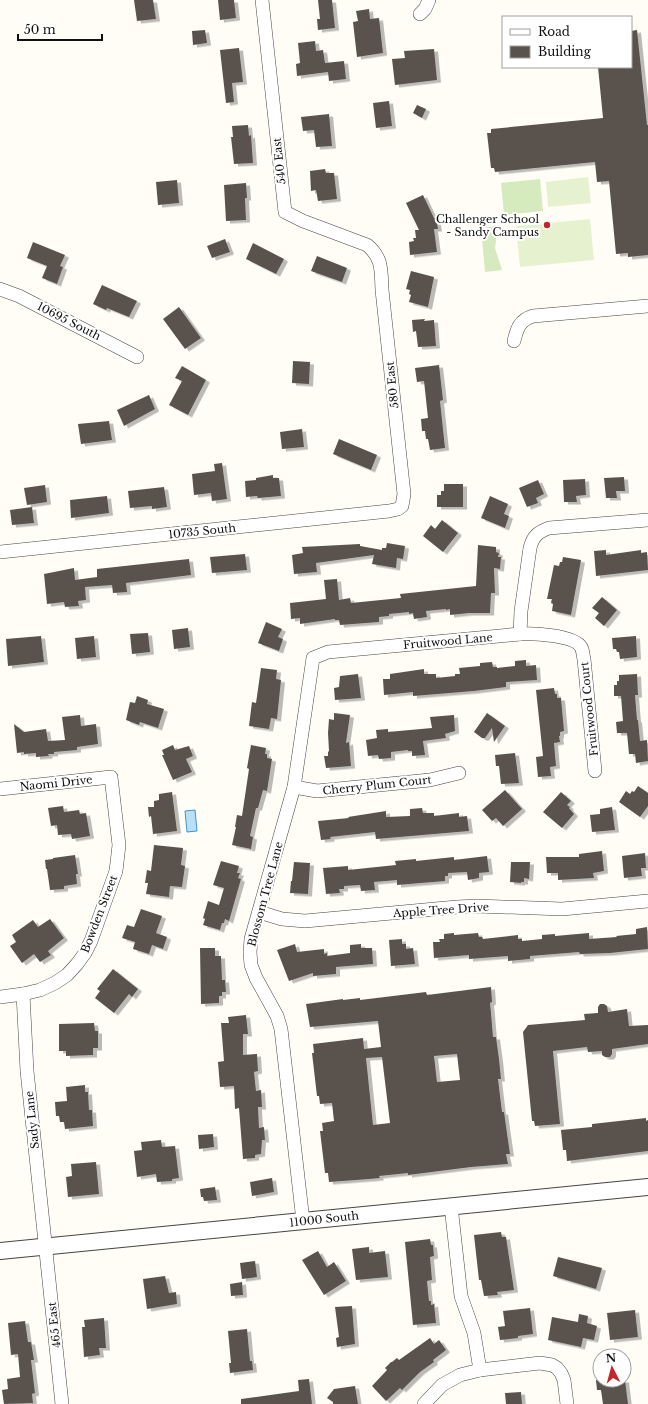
<svg xmlns="http://www.w3.org/2000/svg" width="648" height="1404" viewBox="0 0 648 1404" font-family="'Libre Baskerville',serif">
<style>
.green{fill:#d5ebbd}
.pitch{fill:#e6f2cf}
.water{fill:#b9e0f7;stroke:#3f96cf}
.building{fill:#5a524d;fill-rule:evenodd;filter:url(#shadow)}
.lines{fill:none;stroke-linecap:round;stroke-linejoin:round}
.minor-casing{stroke:#444;stroke-width:14}
.tertiary-casing{stroke:#444;stroke-width:18}
.minor{stroke:#fff;stroke-width:13}
.tertiary{stroke:#fff;stroke-width:16}
.poi-dot{fill:#c4262e;stroke:#fff;stroke-width:1.5}
.labels{text-anchor:middle;stroke-width:4;stroke-linejoin:round;paint-order:stroke}
.street-label{font-size:11px;fill:#111;stroke:#fff}
.poi-label{font-size:11px;fill:#111;stroke:#fff;text-anchor:end}
</style>
<defs>
<filter id="shadow"><feDropShadow dx="4" dy="2.5" stdDeviation="0" flood-color="#0004"/></filter>
</defs>
<rect width="100%" height="100%" fill="#fffdf5"/>
<!-- green -->
<g class="green">
<path d="M540 179 543 211 504 215 501 183Z"/>
<path d="M498 226 495 248 502 270 485 272 481 228Z"/>
</g>
<!-- pitch -->
<g class="pitch">
<path d="M588 177 591 203 548 207 546 182Z"/>
<path d="M590 219 594 260 520 267 516 226Z"/>
</g>
<!-- water -->
<path class="water" d="M195 810 197 831 187 832 185 811Z"/>
<!-- building -->
<g class="building">
<path d="M134 0H153L156 19 137 21Z"/>
<path d="M218 0H234L236 18 220 20Z"/>
<path d="M318 0H332L335 28 318 30 317 19H320Z"/>
<path d="M369 9 370 19 379 18 383 53 357 57 353 22 358 21 356 11Z"/>
<path d="M205 30 207 43 193 45 192 31Z"/>
<path d="M637 30 647 125H648V255L628 257V253L616 254 609 181 597 182 595 162 495 172 494 168H491L487 133H491V129L603 118 598 67H631V31Z"/>
<path d="M315 41 316 51 323 50 325 63 344 61 346 79 329 81 328 72 297 76 296 64 300 63 298 43Z"/>
<path d="M239 48 243 82 232 83 234 102 226 103 220 50Z"/>
<path d="M434 49 437 80 395 85 392 59 405 58 404 51Z"/>
<path d="M389 101 392 126 376 128 373 103Z"/>
<path d="M417 105 426 109 422 118 413 113Z"/>
<path d="M329 114 332 146 316 147 314 130 303 131 301 117Z"/>
<path d="M248 125 249 136 251 135 253 163 234 164 231 137H233L232 126Z"/>
<path d="M325 169 326 173H334L337 199 318 201 316 190 311 191 310 171Z"/>
<path d="M177 180 179 203 158 205 156 182Z"/>
<path d="M246 183 247 198H245L246 220 226 221 224 185Z"/>
<path d="M423 195 434 218 436 217 438 229H434L437 252 410 255 409 242 414 241 413 238H416L415 230H419L406 203Z"/>
<path d="M225 239 230 252 212 258 207 246Z"/>
<path d="M33 242 65 255 60 266 63 267 57 284 42 278 47 266 27 258Z"/>
<path d="M253 243 284 259 276 274 246 259Z"/>
<path d="M317 256 347 268 342 282 311 271Z"/>
<path d="M411 271 434 277 428 307 409 302 411 295 409 294 410 290 406 289Z"/>
<path d="M102 285 137 301 129 317 107 308 106 310 93 304Z"/>
<path d="M179 307 201 338 185 349 163 319Z"/>
<path d="M425 319 424 321 434 320 436 346 418 347 416 331 413 332 412 320Z"/>
<path d="M293 361 310 362 309 384 292 383Z"/>
<path d="M439 365 443 400 440 401 445 448 430 450 428 439H426L425 431H422L421 419 428 418 424 381 417 382 415 368Z"/>
<path d="M182 366 206 380 188 415 169 405 182 381 175 378Z"/>
<path d="M149 395 155 409 124 426 117 410Z"/>
<path d="M109 421 112 440 81 444 78 424Z"/>
<path d="M302 429 304 447 282 449 280 432Z"/>
<path d="M339 439 377 455 371 470 333 454Z"/>
<path d="M222 463 227 499 212 501 211 493 194 495 192 474 215 471 214 464Z"/>
<path d="M273 475V478H279L281 496 258 498 257 496 246 497 245 481 256 480V478Z"/>
<path d="M624 477 625 491H616L617 498H606L604 478Z"/>
<path d="M585 479 586 495 576 496 577 502H564L563 480Z"/>
<path d="M538 480 544 494 536 498 538 503 527 507 519 488Z"/>
<path d="M444 484H463V507H437V495H441V491H444Z"/>
<path d="M45 485 47 502 27 505 24 488Z"/>
<path d="M164 487 167 507 152 509V506L130 508 128 491Z"/>
<path d="M107 496 109 513 71 518 70 500Z"/>
<path d="M490 496 508 504 504 514 509 516 505 528 481 518Z"/>
<path d="M32 507 34 523 12 525 10 510Z"/>
<path d="M442 520 458 533 443 552 423 536 431 525 435 529Z"/>
<path d="M387 543 405 546 403 559 397 558 396 568 372 564 374 555 316 563 317 572 294 574 292 555 303 553 302 547 360 544V546L382 550V548H386Z"/>
<path d="M478 545 496 547V552L499 553 498 557H501L500 569 494 568 495 593H491L490 613H469L450 615V609L446 610V609L426 611 427 617 414 619 413 613 409 614V612L389 614V616L379 617V622L340 625 339 620H335V619L300 624V618L291 619 290 603 326 599 324 580 337 579 339 600 350 598 351 603 401 598 400 594 476 586Z"/>
<path d="M606 550V555L641 550V553L647 552 648 570 596 576 594 551Z"/>
<path d="M245 554 247 570 212 573 210 557Z"/>
<path d="M563 557 581 560 571 615 552 611 553 604 551 603 552 599H547L554 565 559 566 560 562H562Z"/>
<path d="M189 559 191 575 126 583 127 592 113 593 112 585 85 587 86 600 78 601 79 606 65 607 64 602 47 604 44 574 74 568 75 580 97 577V569Z"/>
<path d="M602 597 617 610 604 626 595 618 599 613 592 608Z"/>
<path d="M266 622 282 629 278 637 283 639 279 651 258 643Z"/>
<path d="M188 628 190 647 174 649 172 630Z"/>
<path d="M148 633 150 652 132 654 130 634Z"/>
<path d="M41 636 44 662 8 666 6 639Z"/>
<path d="M94 636 96 657 77 659 75 638Z"/>
<path d="M636 636 637 657 620 659 619 652H617L616 649H613L612 638Z"/>
<path d="M526 660V666L536 665 537 680 506 682V687L474 691 413 696V692L384 695 383 679H390V674L424 669V674H436V678L455 676V674H460L459 668 480 666V663L492 662 493 667H497V668L515 666V661Z"/>
<path d="M261 668 277 670 276 679 281 680 277 719 271 718 269 729 249 726 252 702 256 703Z"/>
<path d="M358 674 361 698 335 700 334 688 339 687 340 676Z"/>
<path d="M637 674 638 695H635L637 720H638L640 741 647 740 648 761 636 763 635 754H629L627 733H617L616 722 623 721 621 696H614V685H617V681H619V675Z"/>
<path d="M554 688 555 694H557V698H561L564 731 560 732V736H559L560 742 554 743 556 766 550 767 551 776 538 777 536 757 543 756 536 690Z"/>
<path d="M137 696 148 700 147 704 164 709 158 728 140 722 139 725 126 720 130 702 135 703Z"/>
<path d="M334 713 350 715 346 743 349 742 351 766 326 768 324 756H328V752L329 751 328 733 329 719 334 720Z"/>
<path d="M487 713 505 726 494 742 492 728 485 738H482L474 732Z"/>
<path d="M80 715 81 726 96 724 98 744 77 747V750L54 752V754H48L49 756 36 757V753L24 754V752L17 753 14 724 24 732 46 729 48 741 65 740 62 717Z"/>
<path d="M454 715 455 731 445 734 446 738 423 741 425 755 412 756V751H408V750L391 752V758L379 759 378 755 368 756 366 740 377 738 376 730 388 729V732L432 728 430 717Z"/>
<path d="M173 745 175 750 189 746 193 756 186 759 192 772 173 780 162 755H164L162 750Z"/>
<path d="M251 745 266 748 265 754H267V758L272 759 267 791 263 790 258 808H256L250 836 253 837 251 849 232 845 236 827H235L237 815 242 816 249 769 247 768Z"/>
<path d="M515 753 519 783 501 784 499 766H496L495 755Z"/>
<path d="M638 786 648 793V806L640 817 619 802 626 791 630 794 632 791 634 792Z"/>
<path d="M505 790 522 809 503 826 496 818 492 821 482 810Z"/>
<path d="M172 792 177 831 153 834 151 816 149 817 148 807H154V801L159 800V794Z"/>
<path d="M561 792 571 801 567 805 570 807 569 808 574 814 562 828 543 812Z"/>
<path d="M63 806 64 812 79 810 80 814 86 813 90 836 72 839 71 834 58 835 57 825 51 826 48 808Z"/>
<path d="M612 807 615 830 592 832 590 815 600 814V809Z"/>
<path d="M422 808 423 813H434V816L459 813V817L467 816 469 831 376 839 375 832 330 837 331 839 321 840 318 821 349 818 348 817 386 811V817L410 816V809Z"/>
<path d="M154 845 183 848 181 865 185 866 182 887 170 886 169 897 146 894 148 883H145L147 870 151 871Z"/>
<path d="M602 851 604 871 593 873 594 878 558 880V873H547L546 857H579V854Z"/>
<path d="M645 853 646 868H641L642 876 624 878 622 856Z"/>
<path d="M75 855 78 874H76L77 884 64 886V889L50 890 47 869H46L45 860 53 859V858Z"/>
<path d="M487 856 489 872 479 873V878L468 880 467 872 448 873V876H445V881L397 885V880L374 882 375 890 361 891 360 885 344 886V889H339L340 893 326 894 323 868 348 866V870L396 865 395 861 416 859V861L454 857V860Z"/>
<path d="M221 861 239 866 237 873H240L238 878 241 879 229 921 225 919 224 923H222L220 930 203 925 205 919 203 918 208 901 219 905 224 888 213 885Z"/>
<path d="M294 862 310 863 308 894 290 893 291 881H292Z"/>
<path d="M511 862H530L529 879 524 878V882H521V883L510 882Z"/>
<path d="M141 909 162 916 156 933 167 937 163 949 152 945 149 954 133 949 135 942 122 938 127 925 134 927Z"/>
<path d="M50 919 64 938 48 951 51 955 40 962 34 954 22 963 10 946 16 942 12 935 33 920 38 927Z"/>
<path d="M647 927 648 949 610 953 580 954 579 952 530 956V959L508 961V956L469 959V955L434 958 433 942H440L439 939H444V934L454 933V935L478 933 479 937H482L483 939 518 935V939H522V941L542 939V935L555 934V936L589 933V939L617 937 616 936 636 934V929Z"/>
<path d="M402 939V944H406V949L413 948 415 964 391 966 389 940Z"/>
<path d="M295 944 297 952 324 949V954L327 953V956L350 953V945L361 944V948H372L373 964 336 967V974L313 976V973L289 981 277 950Z"/>
<path d="M200 948H215V956H221L222 980H225L226 992H222V996H219V1003L201 1004Z"/>
<path d="M113 969 138 989 132 997 129 994 114 1013 95 998 100 991 97 989Z"/>
<path d="M491 987 492 1002 490 1003 491 1013 493 1037H496L499 1059 501 1079H498L502 1112H504L510 1154H506L508 1164 471 1167 408 1175V1173L379 1176 380 1178 369 1179 329 1182 328 1173H325L320 1131H323L322 1123 334 1121 332 1103 320 1104 319 1096H317L312 1053H314L313 1044 363 1038 364 1049 381 1047 378 1021 310 1027 306 1004 343 999V1000L360 998V1000L426 992 427 995ZM457 1054 460 1080 437 1082 434 1056ZM382 1057 390 1123 373 1125 366 1058Z"/>
<path d="M600 1004H604L607 1006 608 1012 627 1009 629 1026 648 1025V1044L612 1049V1054L610 1057H605L602 1055V1051L588 1052 587 1047 553 1051 560 1124 535 1126 534 1121H532L523 1032 528 1025 585 1020 584 1014 598 1013V1007Z"/>
<path d="M246 1015 248 1034H243V1055L257 1054 258 1071 254 1072 256 1091 261 1090 262 1107H258L259 1128 264 1127 265 1140H262L261 1154 255 1155V1158L243 1159 239 1108 235 1109 234 1086 220 1087 218 1062 224 1061 221 1023H229L228 1017Z"/>
<path d="M94 1023 95 1031H98V1048H93V1055L66 1056V1051H59V1024Z"/>
<path d="M85 1085V1092H88L89 1110H92L93 1126 65 1129 64 1122H60L59 1116H56L55 1102 67 1101 66 1087Z"/>
<path d="M646 1118V1121L648 1120V1151L567 1161 566 1150H563L561 1130 592 1127V1124Z"/>
<path d="M213 1134 214 1147 199 1149 198 1135Z"/>
<path d="M161 1140 162 1147 175 1146 179 1178 172 1179V1181L157 1182 156 1174 137 1177 134 1151 142 1150 141 1142Z"/>
<path d="M96 1162 99 1194 68 1197 66 1177 72 1176 71 1164Z"/>
<path d="M272 1178 274 1192 252 1196 250 1182Z"/>
<path d="M215 1187 217 1200 204 1201 203 1197H201L200 1189Z"/>
<path d="M501 1232 502 1237H506L514 1290 497 1292 498 1295 484 1296 481 1280H479L474 1235Z"/>
<path d="M430 1239 431 1245H433L434 1256 430 1257 432 1280 427 1281 429 1301H431V1305L434 1304 436 1323 413 1325 405 1242Z"/>
<path d="M369 1247V1253L385 1251 388 1277 356 1280 352 1249Z"/>
<path d="M318 1251 327 1267 334 1262 346 1281 324 1295 302 1260Z"/>
<path d="M558 1257 602 1268 596 1289 553 1276Z"/>
<path d="M255 1261 257 1277 242 1279 240 1263Z"/>
<path d="M165 1276 169 1293 176 1292 177 1304 147 1309 143 1279Z"/>
<path d="M242 1282 243 1295 231 1296 230 1284Z"/>
<path d="M352 1306 355 1344 337 1347 336 1338 339 1337 335 1307Z"/>
<path d="M530 1308 533 1334 518 1336V1338L500 1340 498 1327 505 1326 503 1311Z"/>
<path d="M635 1310 638 1337 610 1340 607 1313Z"/>
<path d="M579 1314 588 1316 587 1323 597 1326 594 1340 583 1338 581 1347 548 1340 552 1317 578 1322Z"/>
<path d="M104 1318 106 1348H99L100 1355 84 1357 82 1327H85L84 1320Z"/>
<path d="M25 1321 28 1342H31L34 1360H31L35 1393 32 1394 33 1403 4 1404 2 1390 8 1389 7 1379 20 1377 18 1354 11 1355 8 1323Z"/>
<path d="M247 1329 250 1361H252L253 1370 230 1373 229 1363H231L228 1331Z"/>
<path d="M430 1338 434 1344 439 1340 446 1350 433 1360 434 1362 420 1372 402 1390 400 1388 386 1401 372 1386 387 1370 385 1368 391 1362H392L397 1358 399 1360Z"/>
<path d="M309 1379 312 1404H241V1399L299 1391 298 1380Z"/>
<path d="M596 1380H625L628 1404H603L601 1390H597Z"/>
<path d="M355 1386 358 1404H333V1402L327 1398 334 1389Z"/>
<path d="M521 1392 522 1404H506L505 1393Z"/>
</g>
<g class="lines">
<defs>
<g id="minor">
<path d="M420 14 425 9 429 0"/>
<path d="M0 289 19 296 137 357"/>
<path d="M514 341C517 328 520 320 533 316L648 306"/>
<path d="M0 552 389 511 398 509 402 506 404 494 382 290C381 271 383 258 367 245L303 221 285 212 262 0"/>
<path d="M520 634 521 611 530 548C533 536 538 532 549 528L648 520"/>
<path d="M294 787 317 791 430 780 459 773"/>
<path d="M0 789 111 777 119 845 116 871 91 941 85 953 77 964 67 975 55 983 40 990 23 994 0 997"/>
<path d="M259 912 282 919 305 921 457 907 477 906 562 909 648 901"/>
<path d="M23 994 27 1071 62 1404"/>
<path d="M451 1206 461 1296 474 1333 480 1370"/>
<path d="M303 1221 281 1029 277 1016 256 978 251 965 250 952 251 939 294 787 313 658 328 652 520 634C532 633 574 635 581 647 583 650 583 656 584 659L595 771"/>
<path d="M424 1404 442 1385 460 1375 480 1370 540 1363 552 1365 557 1368 561 1373 564 1380 567 1404"/>
</g>
<path id="tertiary" d="M0 1251 648 1187"/>
</defs>
<!-- minor casing -->
<use href="#minor" class="minor-casing"/>
<!-- tertiary casing -->
<use href="#tertiary" class="tertiary-casing"/>
<!-- minor -->
<use href="#minor" class="minor"/>
<!-- tertiary -->
<use href="#tertiary" class="tertiary"/>
</g>
<!-- markers -->
<circle class="poi-dot" cx="547" cy="225" r="4"/>
<g class="labels">
<!-- street labels -->
<g class="street-label">
<text transform="translate(279 161) rotate(-96)" y="4">540 East</text>
<text transform="translate(69 321) rotate(27)" y="4">10695 South</text>
<text transform="translate(392 385) rotate(-96)" y="4">580 East</text>
<text transform="translate(202 531) rotate(-6)" y="4">10735 South</text>
<text transform="translate(448 641) rotate(-5)" y="4">Fruitwood Lane</text>
<text transform="translate(589 709) rotate(-96)" y="4">Fruitwood Court</text>
<text transform="translate(56 783) rotate(-6)" y="4">Naomi Drive</text>
<text transform="translate(377 785) rotate(-6)" y="4">Cherry Plum Court</text>
<text transform="translate(265 894) rotate(-75)" y="4">Blossom Tree Lane</text>
<text transform="translate(441 910) rotate(-4)" y="4">Apple Tree Drive</text>
<text transform="translate(99 914) rotate(-69)" y="4">Bowden Street</text>
<text transform="translate(32 1120) rotate(-96)" y="4">Sady Lane</text>
<text transform="translate(324 1219) rotate(-6)" y="4">11000 South</text>
<text transform="translate(54 1325) rotate(-96)" y="4">465 East</text>
</g>
<!-- poi labels -->
<g class="poi-label">
<text x="539" y="223">Challenger School<tspan x="539" dy="13">- Sandy Campus</tspan></text>
</g>
</g>
<!-- legend -->
<rect x="502" y="16" width="130" height="52" fill="#ffffff" stroke="#a0a0a0"/>
<rect x="510" y="29" width="20" height="6" fill="#ffffff" stroke="#a0a0a0"/>
<text x="538" y="36" font-size="12" fill="#111111">Road</text>
<rect x="510" y="46" width="20" height="12" fill="#5a524d" stroke="#a0a0a0"/>
<text x="538" y="56" font-size="12" fill="#111111">Building</text>
<!-- north arrow -->
<g transform="translate(612 1368) rotate(354)"><circle r="19" fill="#ffffff" stroke="#a0a0a0"/>
<path d="M0-3L7 15L0 10L-7 15Z" fill="#c4262e"/>
<text y="-6" font-size="11" font-weight="bold" text-anchor="middle" fill="#111111">N</text>
</g>
<!-- scale -->
<path d="M18 34v6h84v-6" fill="none" stroke="#111111" stroke-width="2"/>
<text x="24" y="34" font-size="12" fill="#111111" stroke="#ffffff" stroke-width="3" paint-order="stroke">50 m</text>
</svg>
